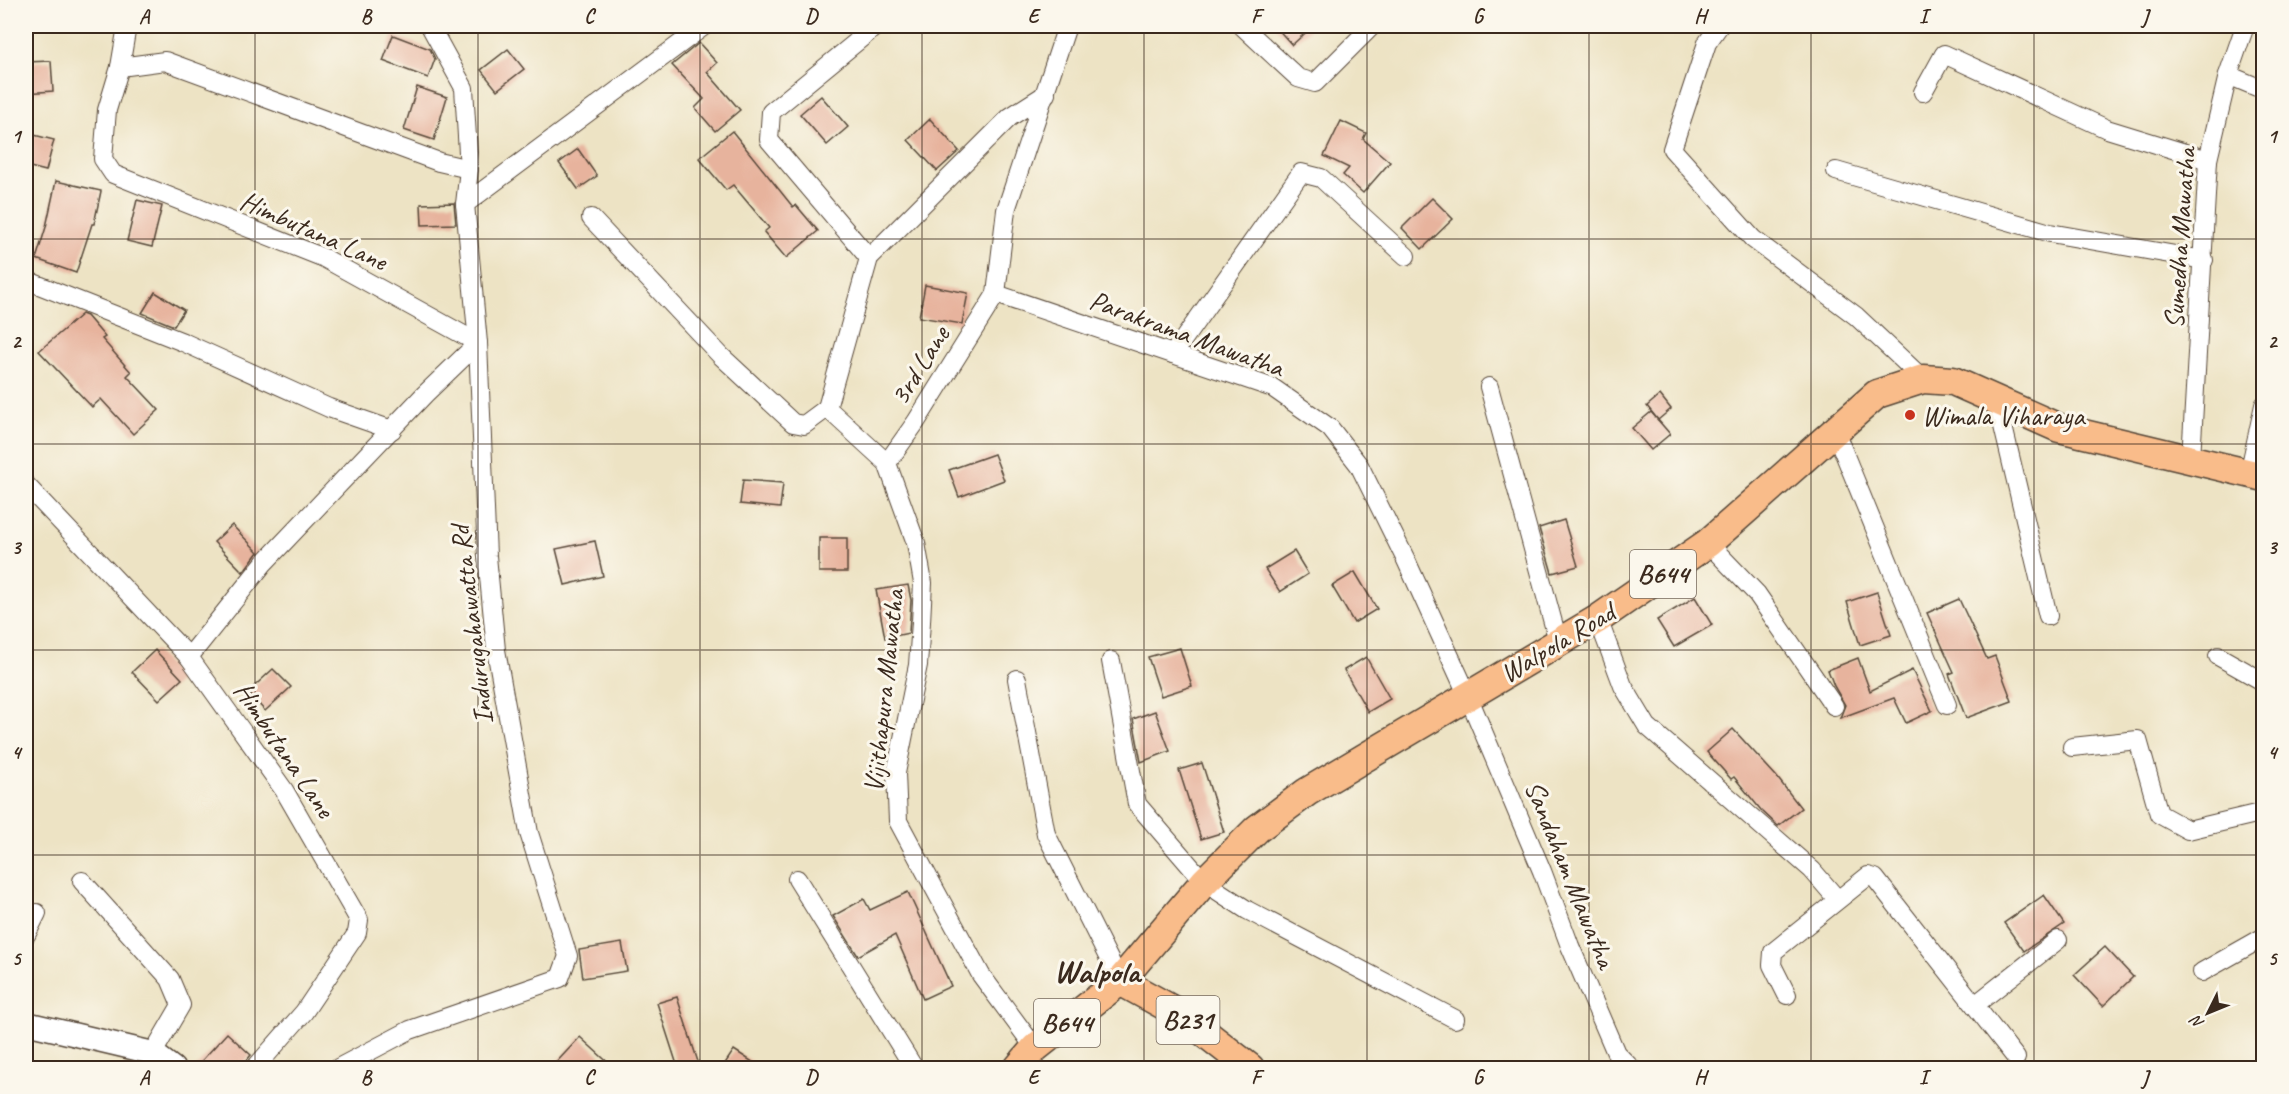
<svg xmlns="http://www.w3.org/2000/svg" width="2289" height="1094" viewBox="0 0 2289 1094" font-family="Caveat,sans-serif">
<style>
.building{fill:#e7b39d}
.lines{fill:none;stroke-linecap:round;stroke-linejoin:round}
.minor-casing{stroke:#564637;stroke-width:20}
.tertiary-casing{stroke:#564637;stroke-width:25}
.primary-casing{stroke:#564637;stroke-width:31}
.minor{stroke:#fff;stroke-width:18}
.tertiary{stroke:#fff;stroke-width:22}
.primary{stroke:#f9bc8a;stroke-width:28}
.grid{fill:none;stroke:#3b2a1e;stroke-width:1.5;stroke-opacity:0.55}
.poi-dot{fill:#c8321e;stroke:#fbf7ec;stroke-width:2}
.labels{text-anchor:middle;stroke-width:6;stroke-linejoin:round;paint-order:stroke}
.shield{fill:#fbf7ec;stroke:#75685c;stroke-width:1.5}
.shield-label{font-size:27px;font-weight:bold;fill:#3b2a1e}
.street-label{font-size:28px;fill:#3b2a1e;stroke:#fbf7ec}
.poi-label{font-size:28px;fill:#3b2a1e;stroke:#fbf7ec;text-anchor:start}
.quarter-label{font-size:32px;font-weight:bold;fill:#3b2a1e;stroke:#fbf7ec}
.neatline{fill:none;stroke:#3b2a1e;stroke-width:2}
.grid-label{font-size:20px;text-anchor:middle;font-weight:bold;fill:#3b2a1e}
</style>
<rect width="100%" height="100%" fill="#fbf7ec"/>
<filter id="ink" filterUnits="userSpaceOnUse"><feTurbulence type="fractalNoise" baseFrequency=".0167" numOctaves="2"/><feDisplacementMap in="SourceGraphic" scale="12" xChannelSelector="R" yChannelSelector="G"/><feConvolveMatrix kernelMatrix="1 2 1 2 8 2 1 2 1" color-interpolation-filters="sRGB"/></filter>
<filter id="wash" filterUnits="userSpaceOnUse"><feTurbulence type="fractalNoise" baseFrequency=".008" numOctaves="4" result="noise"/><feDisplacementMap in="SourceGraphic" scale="24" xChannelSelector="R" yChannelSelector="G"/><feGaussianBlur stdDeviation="1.35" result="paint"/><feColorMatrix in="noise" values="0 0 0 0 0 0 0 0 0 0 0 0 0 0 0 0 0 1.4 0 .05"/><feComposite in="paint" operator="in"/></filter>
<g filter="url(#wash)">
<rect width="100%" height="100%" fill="#ede3c4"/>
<g id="blocks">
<!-- building -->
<g class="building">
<path d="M1275 26H1313L1292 45Z"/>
<path d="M393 35 430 49 435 59 428 78 383 61Z"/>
<path d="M699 43 717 63 707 72 740 110 715 131 695 108 704 99 672 65Z"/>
<path d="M508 49 524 69 497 90 481 70Z"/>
<path d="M51 61 53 91 26 93V62Z"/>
<path d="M417 87 447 97 434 140 404 130Z"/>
<path d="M821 96 848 127 827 145 800 114Z"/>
<path d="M930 119 959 151 937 171 908 140Z"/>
<path d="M1341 121 1366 133 1363 139 1390 162 1363 193 1343 175 1349 168 1324 156Z"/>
<path d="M732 131 793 207 796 205 818 231 786 258 764 232 769 228 733 185 726 190 699 158Z"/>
<path d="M26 133 54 140 46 171 26 166Z"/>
<path d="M578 149 597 176 578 189 559 163Z"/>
<path d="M56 181 101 191 94 224H92L76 273 36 259 46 227Z"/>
<path d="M1432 198 1453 219 1422 249 1402 228Z"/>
<path d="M137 200 162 206 152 247 127 241Z"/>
<path d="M454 203 456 224 422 225 421 204Z"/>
<path d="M925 285 968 293 962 324 919 317Z"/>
<path d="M155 292 184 310 174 326 142 313Z"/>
<path d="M82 314 87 316 105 337 102 339 131 372 127 376 159 410 133 434 101 399 92 407 39 351Z"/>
<path d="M1660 395 1671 409 1658 420 1647 406Z"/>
<path d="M1651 412 1670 434 1651 450 1632 428Z"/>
<path d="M994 454 1004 480 959 497 949 470Z"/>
<path d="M743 480 783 483 780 508 740 504Z"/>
<path d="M1564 520 1578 566 1552 573 1539 528Z"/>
<path d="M232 525 258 552 243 572 214 542Z"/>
<rect x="819" y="538" width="28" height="34"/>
<path d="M595 541 603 576 565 585 556 549Z"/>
<path d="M1294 551 1308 574 1280 592 1265 569Z"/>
<path d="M1355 572 1377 609 1354 623 1332 586Z"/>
<path d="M908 585 911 600 909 633 885 638 876 590Z"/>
<path d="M1877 592 1891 635 1860 645 1847 602Z"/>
<path d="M1695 597 1712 625 1674 647 1657 620Z"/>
<path d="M1959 599 1987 659 1995 656 2012 701 1966 718 1949 674 1954 672 1927 613Z"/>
<path d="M1180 648 1192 686 1161 696 1148 657Z"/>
<path d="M155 650 182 679 159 700 132 672Z"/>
<path d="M1366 657 1390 699 1368 712 1344 670Z"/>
<path d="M1858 658 1870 691 1912 670 1932 711 1906 723 1894 698 1840 718 1845 705 1834 686 1828 670Z"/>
<path d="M273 669 291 687 265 711 248 692Z"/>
<path d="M1155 711 1170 751 1141 762 1133 719Z"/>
<path d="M1733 729 1776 776 1801 808 1778 826 1761 810 1734 777 1731 779 1707 752Z"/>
<path d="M1202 763 1224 832 1201 839 1179 770Z"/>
<path d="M908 892 951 986 923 999 895 935 858 956 833 916 864 899 870 910Z"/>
<path d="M2044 895 2064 924 2024 951 2004 923Z"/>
<path d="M622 943 627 971 583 978 579 950Z"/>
<path d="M2105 947 2133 977 2103 1006 2074 975Z"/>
<path d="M677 997 700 1068H678L657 1003Z"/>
<path d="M227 1033 251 1055 246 1061 244 1068H195Z"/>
<path d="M580 1037 614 1068H551Z"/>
<path d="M734 1050 762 1068H722Z"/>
</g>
</g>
</g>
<g filter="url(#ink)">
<use href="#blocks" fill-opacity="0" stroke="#564637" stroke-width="1.5"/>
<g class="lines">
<defs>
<g id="minor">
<path d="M127 26 120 67 107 110 103 159 113 174 324 258 478 343 425 394 264 563 189 657"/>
<path d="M1067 26 1006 210 996 294 1273 388 1330 428 1359 465 1406 560 1468 696 1542 871 1570 946 1616 1053 1631 1068"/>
<path d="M1242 26 1298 78 1315 83 1372 26"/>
<path d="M1719 26 1707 43 1672 149 1753 239 1856 316 1923 379"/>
<path d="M120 67 165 61 439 162 469 169"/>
<path d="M2228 75 2264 90"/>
<path d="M1923 92 1944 54 2107 129 2208 160"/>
<path d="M1836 171 2050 233 2204 260"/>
<path d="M465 204 704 26"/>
<path d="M591 218 721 356 793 423 804 425 827 408"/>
<path d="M869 258 769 140 771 112 876 26"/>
<path d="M26 280 183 342 329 408 392 430"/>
<path d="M1173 354 1301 173 1321 178 1406 256"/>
<path d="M1489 387 1558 641"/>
<path d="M1997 401 2048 616"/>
<path d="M1835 431 1947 705"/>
<path d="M2191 459 2208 160 2228 75 2245 26"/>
<path d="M887 463 916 422 996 294"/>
<path d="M2249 474 2264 405"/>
<path d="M26 485 189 657 284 790 359 920 357 933 304 1012 255 1068"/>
<path d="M1708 543 1757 594 1834 706"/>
<path d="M1598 619 1623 686 1647 726 1812 870 1837 899"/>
<path d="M2218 656 2264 682"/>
<path d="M1111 661 1137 804 1204 882 1247 910 1455 1019"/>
<path d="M1017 679 1046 834 1120 981"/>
<path d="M2072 747 2138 740 2159 814 2188 830 2264 812"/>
<path d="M797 879 914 1068"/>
<path d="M82 881 170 979 181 1005 153 1053"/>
<path d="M26 935 37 913"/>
<path d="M2202 972 2264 937"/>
<path d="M1787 995 1772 965 1773 952 1868 876 1875 878 2016 1058"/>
<path d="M1975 1005 2058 940"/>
<path d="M1035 1048 981 975 898 821 896 773 918 665 921 622 923 583 916 543 887 463 827 408 869 258 1010 117 1046 94"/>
<path d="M338 1068 410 1030 560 978 568 956 529 833 496 650 487 556 478 343 465 204 469 169 464 88 430 26"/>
</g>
<path id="tertiary" d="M26 1023 153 1053 173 1068"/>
<g id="primary">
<path d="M1120 981 1182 1015 1250 1068"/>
<path d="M1018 1068 1035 1048 1120 981 1204 882 1257 829 1307 792 1598 619 1708 543 1877 394 1923 379 1953 381 2059 428 2264 477"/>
</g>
</defs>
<!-- minor casing -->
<use href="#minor" class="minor-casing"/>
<!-- tertiary casing -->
<use href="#tertiary" class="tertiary-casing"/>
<!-- primary casing -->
<use href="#primary" class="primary-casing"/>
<!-- minor -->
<use href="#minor" class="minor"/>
<!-- tertiary -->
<use href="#tertiary" class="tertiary"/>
<!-- primary -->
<use href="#primary" class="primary"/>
</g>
</g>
<!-- grid -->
<path class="grid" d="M255 26V1068M478 26V1068M700 26V1068M922 26V1068M1144 26V1068M1367 26V1068M1589 26V1068M1811 26V1068M2034 26V1068M26 239H2264M26 444H2264M26 650H2264M26 855H2264"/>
<!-- markers -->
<circle class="poi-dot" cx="1910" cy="415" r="6"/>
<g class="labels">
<!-- shield labels -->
<g class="shield">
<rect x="1630" y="550" width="66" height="48" rx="4.5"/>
<rect x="1156.5" y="996" width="63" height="48" rx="4.5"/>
<rect x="1034" y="999" width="66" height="48" rx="4.5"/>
</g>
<g class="shield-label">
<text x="1663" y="583">B644</text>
<text x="1188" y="1029">B231</text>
<text x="1067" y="1032">B644</text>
</g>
<!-- street labels -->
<g class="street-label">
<text transform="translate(314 230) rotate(24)" y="10">Himbutana Lane</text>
<text transform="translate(2179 238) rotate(-86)" y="10">Sumedha Mawatha</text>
<text transform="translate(1187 333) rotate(20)" y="10">Parakrama Mawatha</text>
<text transform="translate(919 365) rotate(-58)" y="10">3rd Lane</text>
<text transform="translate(471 625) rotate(-97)" y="10">Indurugahawatta Rd</text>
<text transform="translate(1557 642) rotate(-31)" y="10">Walpola Road</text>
<text transform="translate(883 691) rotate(-84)" y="10">Vijithapura Mawatha</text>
<text transform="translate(285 749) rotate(56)" y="10">Himbutana Lane</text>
<text transform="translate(1571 874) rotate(68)" y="10">Sandaham Mawatha</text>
</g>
<!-- poi labels -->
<g class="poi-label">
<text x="1922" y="425">Wimala Viharaya</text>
</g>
<!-- quarter labels -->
<g class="quarter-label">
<text x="1097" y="982">Walpola</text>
</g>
</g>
<!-- margin -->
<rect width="2289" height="1094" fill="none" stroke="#fbf7ec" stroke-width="66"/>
<!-- north arrow -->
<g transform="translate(2208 1013) rotate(227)" stroke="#fbf7ec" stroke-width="4.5" paint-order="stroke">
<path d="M0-4.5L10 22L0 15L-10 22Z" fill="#3b2a1e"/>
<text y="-9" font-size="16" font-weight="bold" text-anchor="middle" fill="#3b2a1e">N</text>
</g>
<rect x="33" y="33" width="2223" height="1028" class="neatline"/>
<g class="grid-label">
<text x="144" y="23">A</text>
<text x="366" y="23">B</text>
<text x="589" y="23">C</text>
<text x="811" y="23">D</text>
<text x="1033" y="23">E</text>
<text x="1256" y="23">F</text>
<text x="1478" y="23">G</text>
<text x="1700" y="23">H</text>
<text x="1923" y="23">I</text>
<text x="2145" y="23">J</text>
<text x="16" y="143">1</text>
<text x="2272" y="143">1</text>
<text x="16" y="348">2</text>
<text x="2272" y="348">2</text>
<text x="16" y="554">3</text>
<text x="2272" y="554">3</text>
<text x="16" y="759">4</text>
<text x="2272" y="759">4</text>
<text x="16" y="965">5</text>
<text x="2272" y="965">5</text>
<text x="144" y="1084">A</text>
<text x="366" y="1084">B</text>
<text x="589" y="1084">C</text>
<text x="811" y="1084">D</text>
<text x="1033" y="1084">E</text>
<text x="1256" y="1084">F</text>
<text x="1478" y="1084">G</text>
<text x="1700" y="1084">H</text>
<text x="1923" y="1084">I</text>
<text x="2145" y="1084">J</text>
</g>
</svg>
